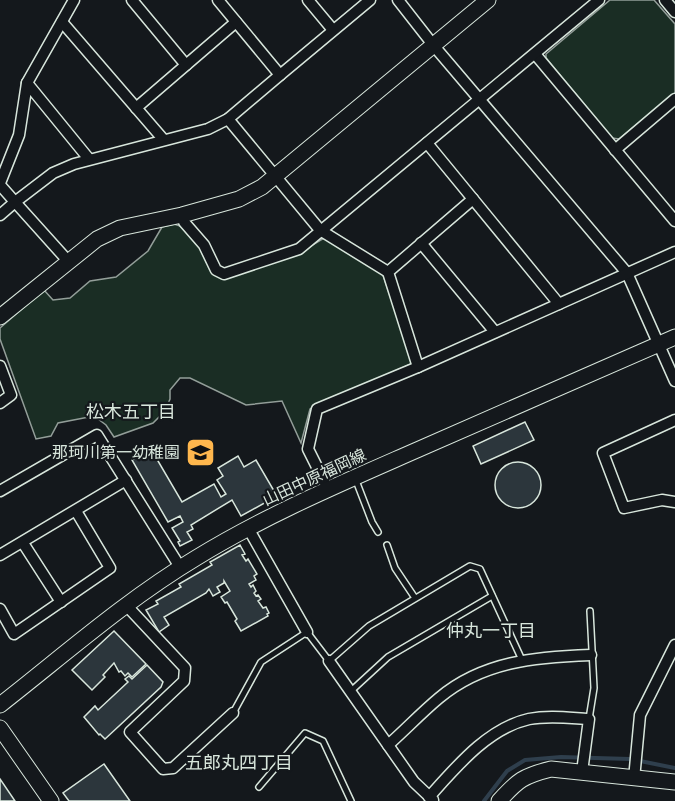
<svg xmlns="http://www.w3.org/2000/svg" width="675" height="801" viewBox="0 0 675 801" font-family="Rubik,'Noto Sans JP',sans-serif">
<style>
.green{fill:#1a2d24;stroke:#939e99;stroke-width:1.5}
.lines{fill:none;stroke-linecap:round;stroke-linejoin:round}
.stream{stroke:#2f3f4d;stroke-width:4}
.building{fill:#2c363c;stroke:#d8e6dc;stroke-width:1.5}
.lane-casing{stroke:#d8e6dc;stroke-width:8}
.street-casing{stroke:#d8e6dc;stroke-width:13}
.secondary-casing{stroke:#d8e6dc;stroke-width:17}
.lane{stroke:#14181c;stroke-width:5}
.street{stroke:#14181c;stroke-width:10}
.secondary{stroke:#14181c;stroke-width:15}
.labels{text-anchor:middle;stroke-width:4.5;stroke-linejoin:round;paint-order:stroke}
.poi-label{font-size:16px;fill:#d8e6dc;stroke:#14181c;text-anchor:end}
.street-label{font-size:16px;fill:#d8e6dc;stroke:#14181c}
.neighbourhood-label{font-size:18px;fill:#d8e6dc;stroke:#14181c}
</style>
<rect width="100%" height="100%" fill="#14181c"/>
<!-- green -->
<g class="green">
<path d="M610 0H654L675 24V93L619 139 612 138 546 58V54Z"/>
<path d="M174 224C201 231 202 265 216 275 219 277 222 278 225 279L296 255 324 238 382 272 413 363 310 409 301 443 282 401 246 405 190 378H180L170 390V399L165 411 153 423 114 437 106 425 94 416 58 423 51 436 36 439 0 339V328L44 290 53 300 70 298 90 281 116 277 148 251 162 227Z"/>
</g>
<g class="lines">
<!-- stream -->
<path class="stream" d="M484 801 507 771 525 760 561 757 630 759 675 768"/>
</g>
<!-- building -->
<g class="building">
<path d="M525 422 534 440 481 464 473 446Z"/>
<path d="M146 447 148 450 151 449 182 502 214 484 221 497 226 494 217 480 223 476 218 468 238 456 244 467 256 460 277 496 241 516 232 500 191 525 193 529 187 532 192 540 180 546 178 542 180 541 172 528 183 522 180 516 168 522 132 460 140 455 138 452Z"/>
<circle cx="518" cy="485" r="23"/>
<path d="M240 545 245 554 242 555 246 561 248 559 257 574 254 576 256 580 249 584 251 587 253 585 256 591 254 593 256 596 258 595 261 599 258 601 263 608 266 607 269 613 267 614 268 616 241 631 235 621 237 619 227 602 225 603 221 597 230 591 224 581V583L217 587 220 592 213 596 209 589 206 593 164 617 169 625 159 632 146 610 158 604 156 601 181 587 179 584 212 565 210 562Z"/>
<path d="M114 631 146 664 132 677 128 673 125 676 121 671 119 672 114 663 103 675 105 677 92 690 72 670Z"/>
<path d="M147 665 163 682 161 687 105 739 100 734 99 735 84 717 95 706 98 710 128 682 125 679 129 676 132 679Z"/>
<path d="M104 764 130 801H69L63 793Z"/>
<path d="M0 779 15 801H0Z"/>
</g>
<g class="lines">
<defs>
<g id="lane">
<path d="M355 478 372 522 378 532"/>
<path d="M387 545 395 568 415 598"/>
<path d="M351 691 388 657 492 596"/>
<path d="M233 713 261 662 307 632 329 661 369 626 470 566 480 569 522 660"/>
<path d="M589 719 594 688 590 611"/>
<path d="M259 787 305 733 323 741 351 801"/>
</g>
<g id="street">
<path d="M132 0 186 65"/>
<path d="M308 0 333 30"/>
<path d="M398 0 434 46 627 273 675 381"/>
<path d="M665 0 675 12"/>
<path d="M62 22 163 139"/>
<path d="M535 54 675 221"/>
<path d="M280 75 370 0"/>
<path d="M27 83 74 0"/>
<path d="M136 108 236 22"/>
<path d="M228 119 320 230 388 272"/>
<path d="M427 143 559 304"/>
<path d="M615 150 675 99"/>
<path d="M0 183 19 135 27 83 89 159"/>
<path d="M0 185 15 202 53 173 74 164 208 129 228 119 280 75 218 0"/>
<path d="M0 215 15 202 68 261"/>
<path d="M182 215 184 222 204 245 216 270 224 274 299 249 599 0"/>
<path d="M421 243 495 332"/>
<path d="M0 366 11 395 0 403"/>
<path d="M418 367 388 272 473 199"/>
<path d="M675 420 603 453 624 508 662 500 675 502"/>
<path d="M328 489 308 449 317 409 418 367 675 252"/>
<path d="M0 491 97 435 180 567"/>
<path d="M248 528 307 632"/>
<path d="M23 543 61 602"/>
<path d="M0 555 126 480"/>
<path d="M126 605 185 668 184 681 130 732 163 769 173 768 233 713"/>
<path d="M0 609 14 634 110 568 76 511"/>
<path d="M329 661 414 782 433 800"/>
<path d="M388 745C405 730 421 713 439 698 483 661 536 657 591 655"/>
<path d="M634 779 640 715 675 645"/>
<path d="M429 797C456 767 488 728 529 719 549 715 570 718 589 719L582 772"/>
</g>
<g id="secondary">
<path d="M0 317 97 239 120 228 182 215 239 199 262 187 488 0"/>
<path d="M0 705C64 655 126 600 196 558 266 515 342 483 417 450 503 412 589 375 675 337"/>
<path d="M0 728 51 801"/>
<path d="M499 801C518 780 523 776 551 769L675 782"/>
</g>
</defs>
<!-- lane casing -->
<use href="#lane" class="lane-casing"/>
<!-- street casing -->
<use href="#street" class="street-casing"/>
<!-- secondary casing -->
<use href="#secondary" class="secondary-casing"/>
<!-- lane -->
<use href="#lane" class="lane"/>
<!-- street -->
<use href="#street" class="street"/>
<!-- secondary -->
<use href="#secondary" class="secondary"/>
</g>
<!-- icons -->
<defs>
<symbol id="school-square" viewBox="-11 -11 22 22"><rect x="-9" y="-9" width="18" height="18" rx="4" fill="#ffb74d" stroke="#14181c"/><path d="M0-5L7-2L0 1L-7-2ZM-4 1L0 2.5L4 1V4Q0 6-4 4Z" fill="#111"/></symbol>
</defs>
<g fill-rule="evenodd">
<use href="#school-square" x="184" y="436" width="33" height="33"/>
</g>
<g class="labels">
<!-- poi labels -->
<g class="poi-label">
<text x="180" y="458">那珂川第一幼稚園</text>
</g>
<!-- street labels -->
<g class="street-label">
<text transform="translate(314 477) rotate(-25)" y="6">山田中原福岡線</text>
</g>
<!-- neighbourhood labels -->
<g class="neighbourhood-label">
<text x="131" y="418">松木五丁目</text>
<text x="491" y="637">仲丸一丁目</text>
<text x="239" y="769">五郎丸四丁目</text>
</g>
</g>
</svg>
